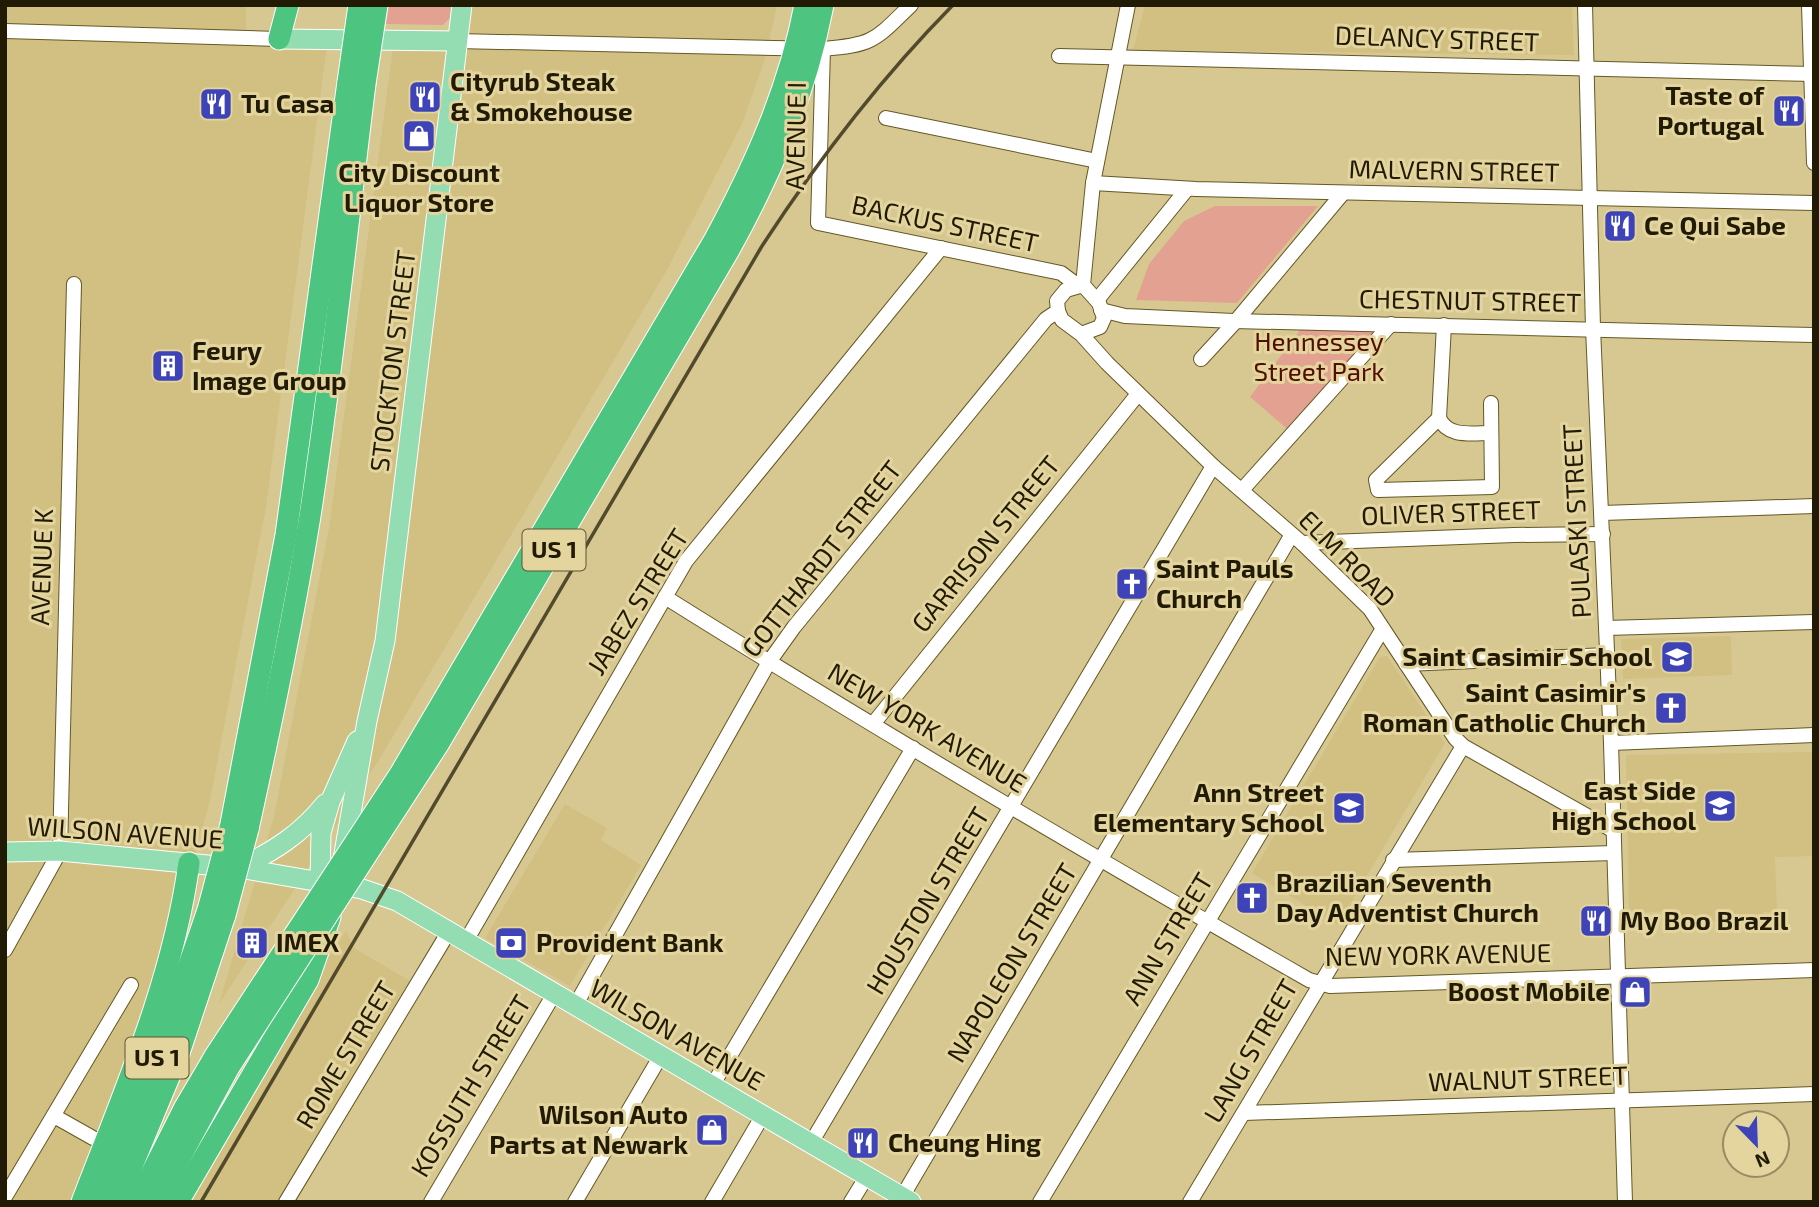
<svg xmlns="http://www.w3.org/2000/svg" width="1819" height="1207" viewBox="0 0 1819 1207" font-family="'Exo 2',sans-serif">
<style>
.built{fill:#d1c082}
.green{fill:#e3a191}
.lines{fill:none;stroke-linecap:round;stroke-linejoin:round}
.minor-casing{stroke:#655824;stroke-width:16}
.major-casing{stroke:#fff;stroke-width:21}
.highway-casing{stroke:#fff;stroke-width:23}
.minor{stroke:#fff;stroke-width:14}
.major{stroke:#94dcb2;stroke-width:19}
.highway{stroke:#4dc47f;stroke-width:21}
.rail{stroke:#524a2c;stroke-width:3.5}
.highway-bridge-casing{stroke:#fff;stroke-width:23;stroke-linecap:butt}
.highway-bridge{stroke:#4dc47f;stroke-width:21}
.labels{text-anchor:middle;stroke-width:6;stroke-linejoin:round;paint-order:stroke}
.shield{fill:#e4d59f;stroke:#5c5334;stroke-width:2}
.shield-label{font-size:24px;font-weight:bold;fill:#211b06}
.street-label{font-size:26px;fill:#211b06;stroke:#e4d59f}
.poi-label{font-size:26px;font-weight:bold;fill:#211b06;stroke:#e4d59f;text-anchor:start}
.park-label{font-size:26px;fill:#500d00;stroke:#e4d59f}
</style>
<rect width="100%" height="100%" fill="#d7c892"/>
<!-- built -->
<g class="built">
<path d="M5 5H246V35L328 38 266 507 209 805 163 968 87 1164 70 1202H5Z"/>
<path d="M460 5H777L766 56 742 124 668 268 379 760 219 1004 274 816 329 528 394 40 458 45Z"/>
<path d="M1145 5H1572L1574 55 1133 50Z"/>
<path d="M1731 636 1732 675 1623 679 1621 639Z"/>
<path d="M1387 656 1445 743 1338 925 1252 873 1380 657Z"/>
<path d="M1814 752V856L1775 857 1777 912H1763L1762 920 1679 922 1678 911 1629 913 1626 755Z"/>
<path d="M565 804 607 828 601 840 641 865 570 986 485 938Z"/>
<path d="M346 931 354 948 412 982 284 1202H182L224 1119Z"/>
</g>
<!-- green -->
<g class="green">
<path d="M389 5H451L450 18 443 25 386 24Z"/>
<path d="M1215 206H1318L1237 303 1136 300 1149 264 1184 221Z"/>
<path d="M1306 322 1391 324 1292 433 1250 397Z"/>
</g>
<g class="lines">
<defs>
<g id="minor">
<path d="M1585 5 1593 328 1611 743 1625 1202"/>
<path d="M1809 5 1814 163"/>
<path d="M5 31 279 39"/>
<path d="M457 41 823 49C874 45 875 40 911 5"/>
<path d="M823 49 818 223 1061 273 1077 285"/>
<path d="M1059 56 1814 74"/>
<path d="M886 118 1097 161"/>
<path d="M1093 183 1196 189 1814 203"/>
<path d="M1083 285 1093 183 1128 5"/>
<path d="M1097 300 1187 189"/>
<path d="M1101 310 1125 316 1234 321 1814 335"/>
<path d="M1444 325 1439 418 1376 480 1378 490 1492 487 1491 403"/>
<path d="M1081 334 1100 327 1104 318 1099 303 1083 285 1066 290 1057 301 1058 311 1062 320 1081 334 1107 363 1213 466 1302 543 1370 609 1455 738 1463 746 1614 831"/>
<path d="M1201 359 1236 321 1343 193"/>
<path d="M1439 418C1448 438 1472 433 1491 433"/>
<path d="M1242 490 1391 324"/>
<path d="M1602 513 1814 506"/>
<path d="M1302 543 1514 535 1603 534"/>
<path d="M665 597C877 730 1092 856 1309 980L1330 986 1814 970"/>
<path d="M1606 628 1814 622"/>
<path d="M1406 664 1607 655"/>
<path d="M873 724 1138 394"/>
<path d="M1611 743 1814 735"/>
<path d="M1393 860 1614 853"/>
<path d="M466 941 686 561 941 248"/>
<path d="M5 950 60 851 74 284"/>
<path d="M575 1006 769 662 794 627 1046 319 1058 311"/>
<path d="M712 1086 913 748"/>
<path d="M1244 1113 1814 1094"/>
<path d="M54 1116 93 1138"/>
<path d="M811 1143 1213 466"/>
<path d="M5 1197 131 985"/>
<path d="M902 1197 1291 536"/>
<path d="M286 1202 448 933"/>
<path d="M431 1202 554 994"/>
<path d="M575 1202 660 1057"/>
<path d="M712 1202 763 1115"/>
<path d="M851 1202 867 1176"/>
<path d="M1040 1202 1382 630"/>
<path d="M1190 1202 1463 746"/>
</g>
<g id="major">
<path d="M279 39 457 41"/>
<path d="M5 852 60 851 239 868 362 889 397 901 911 1202"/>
<path d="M343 859 367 721 385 641 462 5"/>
<path d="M239 868C274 851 301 834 325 804"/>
<path d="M320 881 321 833 330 802 357 741"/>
</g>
<g id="highway">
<path d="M279 39 288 5"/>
<path d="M231 824 286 535 348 82"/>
<path d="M248 829C271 725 293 621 310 516 332 373 347 228 365 84"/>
<path d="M82 1202C124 1092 173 981 189 863"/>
<path d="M98 1202 149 1081 208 910"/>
<path d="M117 1202 179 1053 225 915"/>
<path d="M137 1202 185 1107 215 1056"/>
<path d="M156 1202 229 1067"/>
<path d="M178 1202 308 980 330 917"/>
</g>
</defs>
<!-- minor casing -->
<use href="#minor" class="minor-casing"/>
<!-- major casing -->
<use href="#major" class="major-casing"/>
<!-- highway casing -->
<use href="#highway" class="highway-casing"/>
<!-- minor -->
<use href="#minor" class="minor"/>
<!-- major -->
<use href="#major" class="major"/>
<!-- highway -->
<use href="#highway" class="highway"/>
<!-- rail -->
<path class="rail" d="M201 1202 762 246C818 160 881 78 953 5"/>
<defs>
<g id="highway-bridge">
<path d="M348 82 359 5"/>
<path d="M365 84 377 5"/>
<path d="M208 910 231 824"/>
<path d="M225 915 248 829"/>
<path d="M215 1056 400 774 715 239C755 165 789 89 805 5"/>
<path d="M229 1067 439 743 729 250C772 172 806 93 823 5"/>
</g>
</defs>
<!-- highway-bridge casing -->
<use href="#highway-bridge" class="highway-bridge-casing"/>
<!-- highway-bridge -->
<use href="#highway-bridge" class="highway-bridge"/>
</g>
<!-- icons -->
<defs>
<symbol id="restaurant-square" viewBox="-11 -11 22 22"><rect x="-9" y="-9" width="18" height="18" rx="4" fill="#3e44b8" stroke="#e4d59f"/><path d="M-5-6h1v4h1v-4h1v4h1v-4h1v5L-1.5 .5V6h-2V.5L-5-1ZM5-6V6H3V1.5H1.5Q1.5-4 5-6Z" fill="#fff"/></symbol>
<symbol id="shop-square" viewBox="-11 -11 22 22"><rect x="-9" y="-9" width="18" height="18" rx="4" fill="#3e44b8" stroke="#e4d59f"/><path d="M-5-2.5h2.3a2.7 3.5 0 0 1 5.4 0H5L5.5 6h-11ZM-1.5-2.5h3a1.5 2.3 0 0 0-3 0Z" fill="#fff"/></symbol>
<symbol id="building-square" viewBox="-11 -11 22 22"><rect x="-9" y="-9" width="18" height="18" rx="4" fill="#3e44b8" stroke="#e4d59f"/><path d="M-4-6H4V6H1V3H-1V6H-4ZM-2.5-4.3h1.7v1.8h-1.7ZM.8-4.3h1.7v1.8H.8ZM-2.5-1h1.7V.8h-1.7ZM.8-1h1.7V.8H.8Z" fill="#fff"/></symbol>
<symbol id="church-square" viewBox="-11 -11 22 22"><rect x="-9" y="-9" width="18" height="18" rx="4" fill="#3e44b8" stroke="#e4d59f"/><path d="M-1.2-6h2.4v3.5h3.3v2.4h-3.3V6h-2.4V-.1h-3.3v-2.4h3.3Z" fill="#fff"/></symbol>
<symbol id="school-square" viewBox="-11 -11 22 22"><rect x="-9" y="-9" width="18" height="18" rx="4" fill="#3e44b8" stroke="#e4d59f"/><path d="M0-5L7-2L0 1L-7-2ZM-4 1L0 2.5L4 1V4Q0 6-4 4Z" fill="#fff"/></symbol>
<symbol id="bank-square" viewBox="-11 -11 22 22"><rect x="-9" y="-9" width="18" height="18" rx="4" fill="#3e44b8" stroke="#e4d59f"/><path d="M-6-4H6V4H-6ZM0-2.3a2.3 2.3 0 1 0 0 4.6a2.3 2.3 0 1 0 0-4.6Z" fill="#fff"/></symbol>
</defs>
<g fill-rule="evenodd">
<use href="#restaurant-square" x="406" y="78" width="38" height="38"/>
<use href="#restaurant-square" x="197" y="85" width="38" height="38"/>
<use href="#restaurant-square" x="1770" y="92" width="38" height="38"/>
<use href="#shop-square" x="400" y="117" width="38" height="38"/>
<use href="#restaurant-square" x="1601" y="207" width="38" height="38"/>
<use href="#building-square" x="149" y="347" width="38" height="38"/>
<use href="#church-square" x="1113" y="565" width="38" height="38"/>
<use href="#school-square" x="1658" y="638" width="38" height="38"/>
<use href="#church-square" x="1652" y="689" width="38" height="38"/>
<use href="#school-square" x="1701" y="787" width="38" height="38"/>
<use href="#school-square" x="1330" y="789" width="38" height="38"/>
<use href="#church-square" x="1233" y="879" width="38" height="38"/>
<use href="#restaurant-square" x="1577" y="902" width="38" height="38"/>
<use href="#building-square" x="233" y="924" width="38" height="38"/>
<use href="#bank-square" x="492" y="924" width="38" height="38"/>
<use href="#shop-square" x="1616" y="973" width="38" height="38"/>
<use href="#shop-square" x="693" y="1111" width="38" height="38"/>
<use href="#restaurant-square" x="844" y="1124" width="38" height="38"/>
</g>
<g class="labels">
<!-- shield labels -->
<g class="shield">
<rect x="522.5" y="529.5" width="63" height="41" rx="5"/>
<rect x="125.5" y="1037.5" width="63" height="41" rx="5"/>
</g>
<g class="shield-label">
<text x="554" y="558">US 1</text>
<text x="157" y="1066">US 1</text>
</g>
<!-- street labels -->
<g class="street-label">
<text transform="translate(1437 39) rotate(2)" y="9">DELANCY STREET</text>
<text transform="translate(796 136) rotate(-89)" y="9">AVENUE I</text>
<text transform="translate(1454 171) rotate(1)" y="9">MALVERN STREET</text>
<text transform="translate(945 224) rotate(12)" y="9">BACKUS STREET</text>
<text transform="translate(1470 301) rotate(1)" y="9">CHESTNUT STREET</text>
<text transform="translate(393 361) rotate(-83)" y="9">STOCKTON STREET</text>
<text transform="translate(1451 513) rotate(-2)" y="9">OLIVER STREET</text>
<text transform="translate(1577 521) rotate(-93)" y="9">PULASKI STREET</text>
<text transform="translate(986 544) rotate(-51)" y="9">GARRISON STREET</text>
<text transform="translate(822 559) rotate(-52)" y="9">GOTTHARDT STREET</text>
<text transform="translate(1347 559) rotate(45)" y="9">ELM ROAD</text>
<text transform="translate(42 567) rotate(-88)" y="9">AVENUE K</text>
<text transform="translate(638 602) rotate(-58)" y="9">JABEZ STREET</text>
<text transform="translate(927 728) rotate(31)" y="9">NEW YORK AVENUE</text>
<text transform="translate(125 833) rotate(4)" y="9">WILSON AVENUE</text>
<text transform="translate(928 901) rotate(-59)" y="9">HOUSTON STREET</text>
<text transform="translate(1168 939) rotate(-59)" y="9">ANN STREET</text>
<text transform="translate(1438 955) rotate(-1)" y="9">NEW YORK AVENUE</text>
<text transform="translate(1012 963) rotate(-59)" y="9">NAPOLEON STREET</text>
<text transform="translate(677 1035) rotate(30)" y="9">WILSON AVENUE</text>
<text transform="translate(1251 1051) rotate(-60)" y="9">LANG STREET</text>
<text transform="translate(346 1055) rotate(-59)" y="9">ROME STREET</text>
<text transform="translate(1528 1079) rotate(-2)" y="9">WALNUT STREET</text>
<text transform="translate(471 1086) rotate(-59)" y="9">KOSSUTH STREET</text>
</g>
<!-- poi labels -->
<g class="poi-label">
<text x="450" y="91">Cityrub Steak<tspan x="450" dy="30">&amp; Smokehouse</tspan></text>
<text x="1764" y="105" text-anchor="end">Taste of<tspan x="1764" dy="30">Portugal</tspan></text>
<text x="241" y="113">Tu Casa</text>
<text x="419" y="182" text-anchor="middle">City Discount<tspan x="419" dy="30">Liquor Store</tspan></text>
<text x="1644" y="235">Ce Qui Sabe</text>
<text x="192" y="360">Feury<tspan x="192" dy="30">Image Group</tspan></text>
<text x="1156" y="578">Saint Pauls<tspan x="1156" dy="30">Church</tspan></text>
<text x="1652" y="666" text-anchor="end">Saint Casimir School</text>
<text x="1646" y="702" text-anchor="end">Saint Casimir's<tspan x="1646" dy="30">Roman Catholic Church</tspan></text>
<text x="1696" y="800" text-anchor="end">East Side<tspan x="1696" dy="30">High School</tspan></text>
<text x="1324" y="802" text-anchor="end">Ann Street<tspan x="1324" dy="30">Elementary School</tspan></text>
<text x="1276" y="892">Brazilian Seventh<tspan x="1276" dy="30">Day Adventist Church</tspan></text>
<text x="1620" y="930">My Boo Brazil</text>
<text x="276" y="952">IMEX</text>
<text x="536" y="952">Provident Bank</text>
<text x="1610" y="1001" text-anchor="end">Boost Mobile</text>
<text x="688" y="1124" text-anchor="end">Wilson Auto<tspan x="688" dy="30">Parts at Newark</tspan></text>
<text x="888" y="1152">Cheung Hing</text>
</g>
<!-- park labels -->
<g class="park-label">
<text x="1319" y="351">Hennessey<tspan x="1319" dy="30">Street Park</tspan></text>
</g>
</g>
<!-- border -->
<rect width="1819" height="1207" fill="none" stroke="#211b06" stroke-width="14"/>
<!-- north arrow -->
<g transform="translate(1756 1144) rotate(157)"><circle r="33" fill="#e4d59f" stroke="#968b62" stroke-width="2"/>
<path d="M0-5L12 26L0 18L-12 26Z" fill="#3e44b8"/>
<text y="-10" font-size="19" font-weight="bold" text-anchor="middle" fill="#211b06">N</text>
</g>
</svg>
